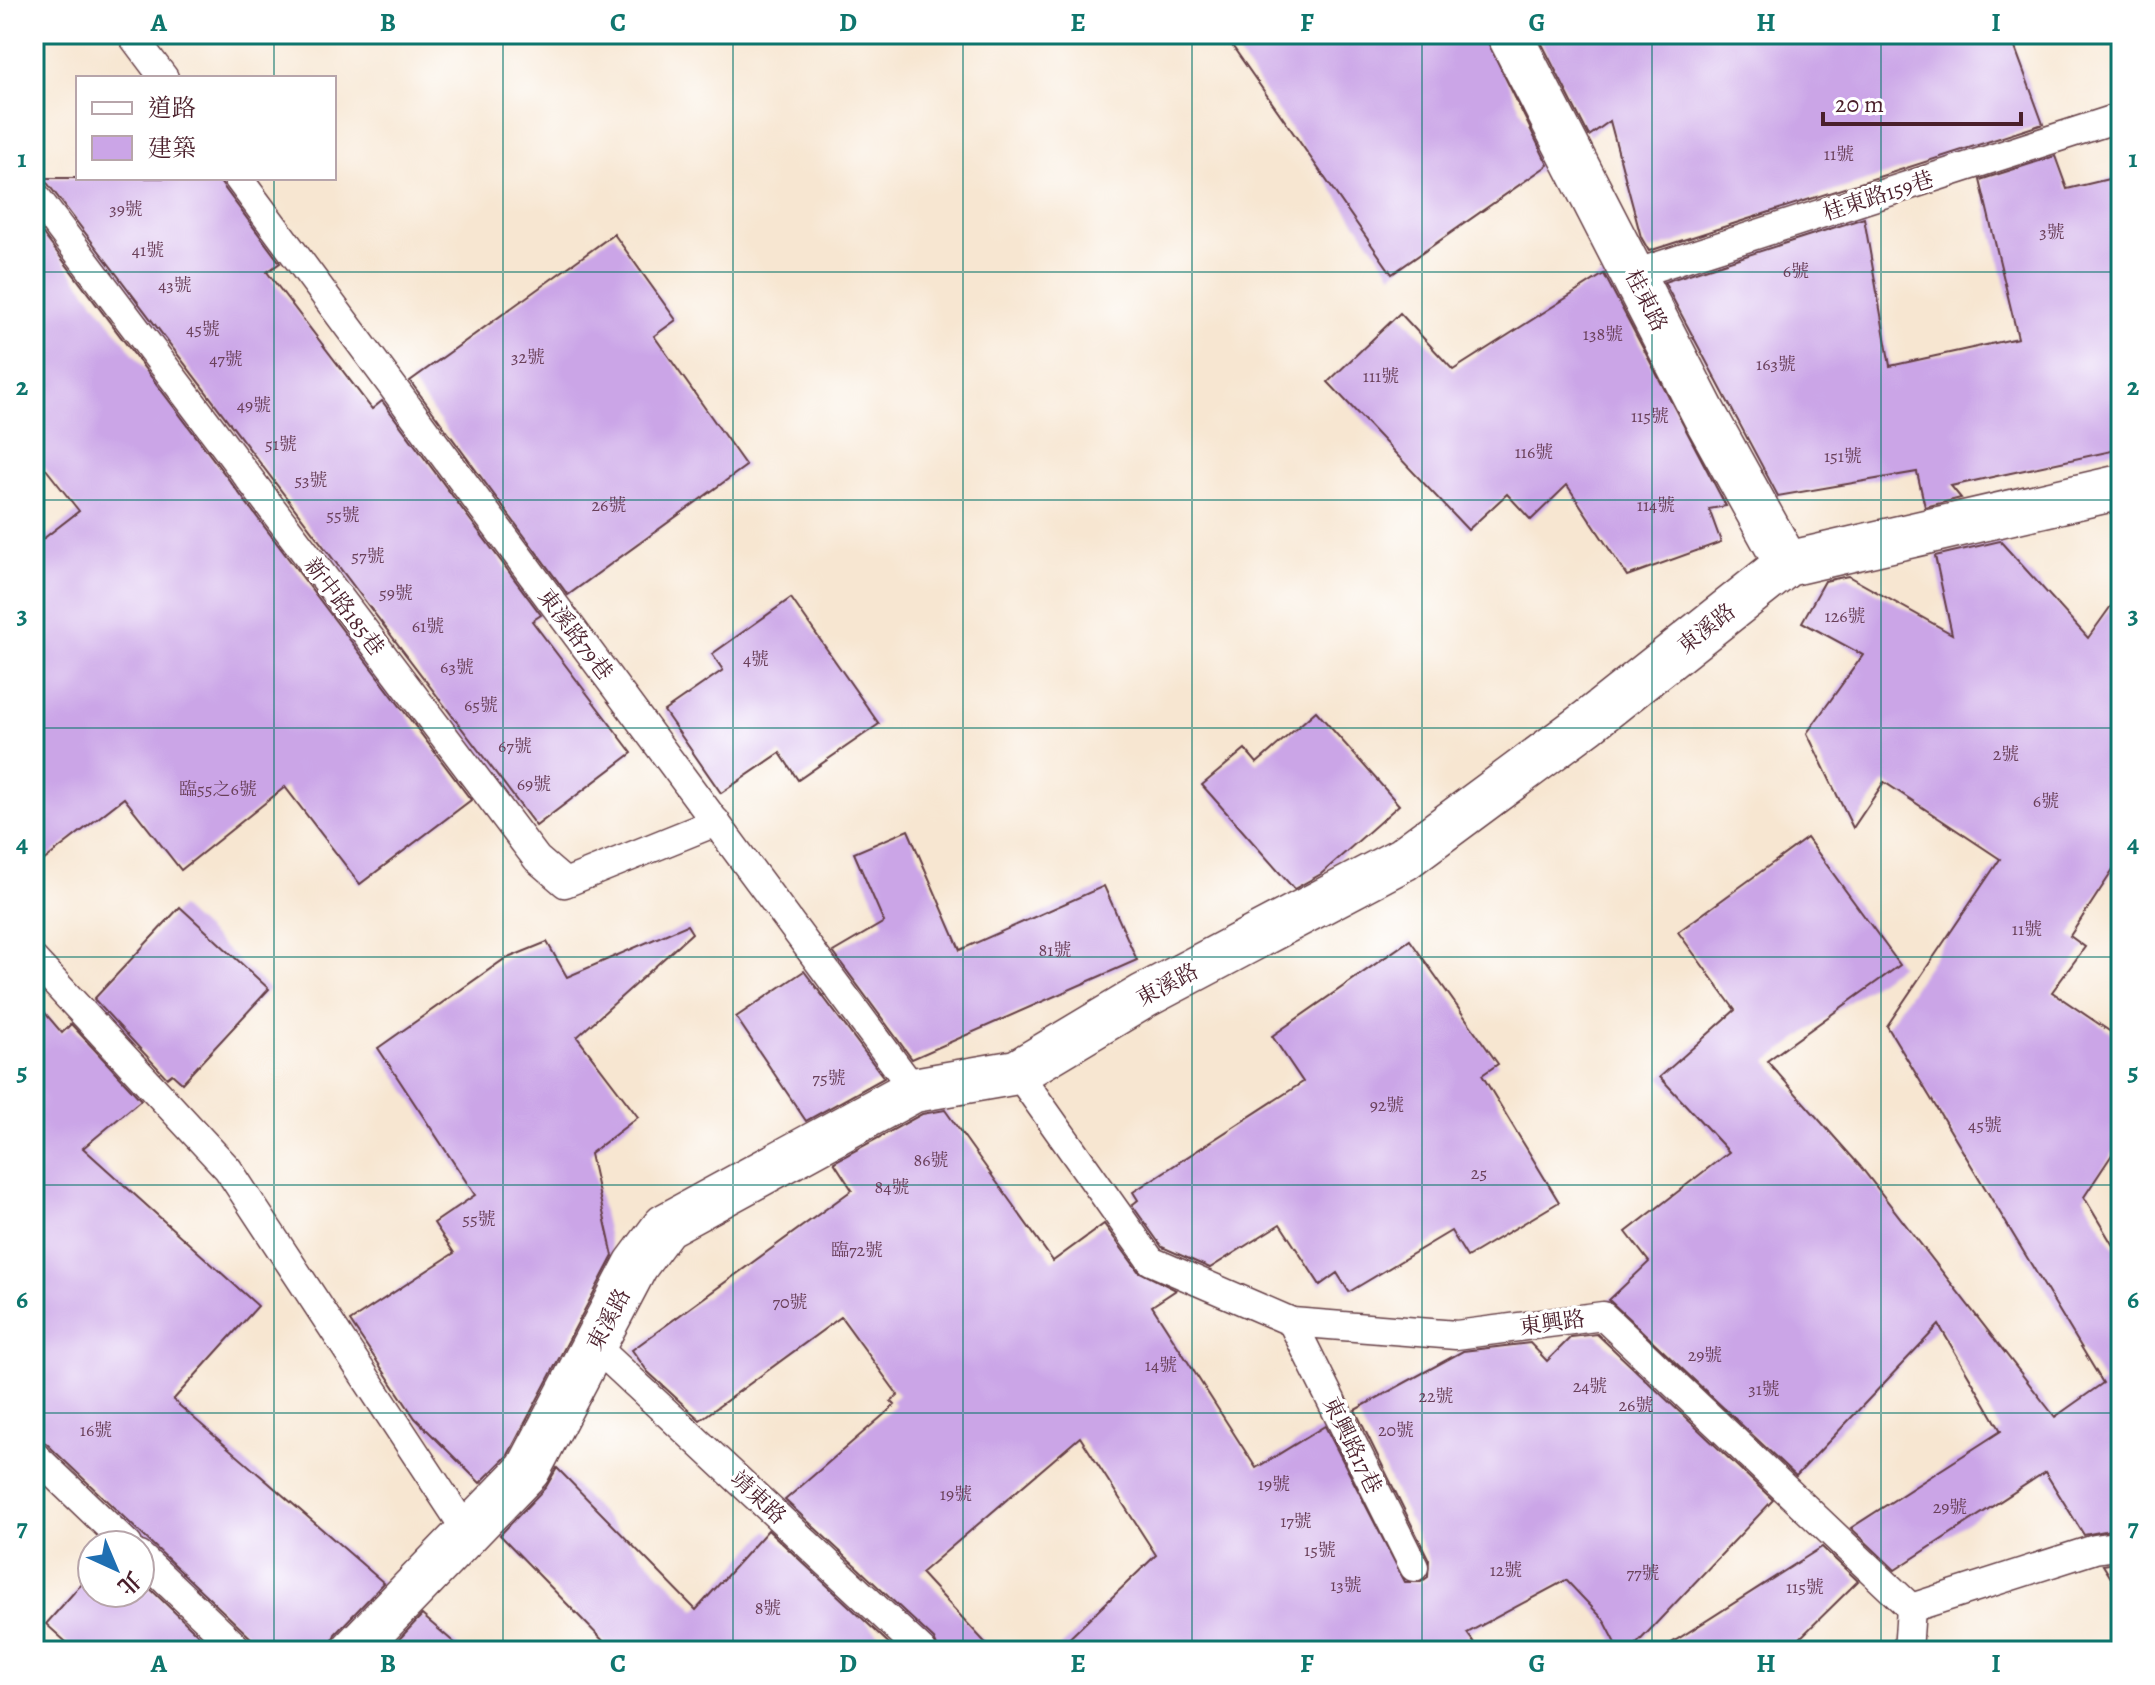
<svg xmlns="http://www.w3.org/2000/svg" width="2155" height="1685" viewBox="0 0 2155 1685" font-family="Alegreya,'Noto Serif TC',serif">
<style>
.building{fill:#cba5e7}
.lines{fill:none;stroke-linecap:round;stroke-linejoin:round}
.lane-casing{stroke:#643d44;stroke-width:31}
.street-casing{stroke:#643d44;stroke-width:47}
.lane{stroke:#fff;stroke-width:28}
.street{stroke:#fff;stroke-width:44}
.grid{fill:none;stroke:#0f766e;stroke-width:2;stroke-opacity:0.55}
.labels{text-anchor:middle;stroke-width:7;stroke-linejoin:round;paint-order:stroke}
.number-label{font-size:18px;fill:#6a405a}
.street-label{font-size:22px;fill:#4a1f2b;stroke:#fff}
.neatline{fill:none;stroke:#0f766e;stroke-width:3}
.grid-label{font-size:26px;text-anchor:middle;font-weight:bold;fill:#0f766e}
</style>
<rect width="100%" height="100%" fill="#fff"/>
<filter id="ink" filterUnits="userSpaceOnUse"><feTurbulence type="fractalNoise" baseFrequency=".0125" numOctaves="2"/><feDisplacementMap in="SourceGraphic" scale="16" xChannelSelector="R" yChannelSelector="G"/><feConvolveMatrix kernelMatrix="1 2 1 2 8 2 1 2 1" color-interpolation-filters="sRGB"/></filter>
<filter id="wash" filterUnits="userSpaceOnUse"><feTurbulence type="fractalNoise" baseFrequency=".006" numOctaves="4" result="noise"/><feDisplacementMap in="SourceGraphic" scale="32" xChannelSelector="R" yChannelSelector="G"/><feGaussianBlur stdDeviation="1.8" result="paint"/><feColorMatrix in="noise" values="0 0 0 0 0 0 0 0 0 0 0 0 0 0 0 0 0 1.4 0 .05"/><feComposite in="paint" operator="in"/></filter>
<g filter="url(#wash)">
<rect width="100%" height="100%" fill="#f7e6d1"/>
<g id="blocks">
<!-- building -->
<g class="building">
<path d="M1224 34H1484L1548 165 1392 274Z"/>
<path d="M1537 34H2010L2043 124 1649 251 1641 237 1610 121 1589 136Z"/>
<path d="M2055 156 2067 189 2121 176V449L1951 486 1961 498 1925 507 1917 472 1778 496 1664 282 1864 218 1890 366 2018 338 1980 180Z"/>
<path d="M39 178H217L280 263 267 272 372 409 382 401 541 615 532 621 632 753 536 826 48 184Z"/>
<path d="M34 222 471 800 360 884 285 787 181 870 124 798 34 868V546L79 511 34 454Z"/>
<path d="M614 234 676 320 654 336 746 466 568 595 410 381Z"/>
<path d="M1604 274 1726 506 1709 509 1721 542 1627 576 1567 485 1531 520 1507 494 1468 530 1328 382 1400 313 1453 370Z"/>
<path d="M2000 541 2088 638 2121 592V858L2070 936 2085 947 2052 992 2121 1039V1141L2084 1197 2121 1259V1528L2084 1535 2045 1472 1895 1570 1851 1528 2001 1431 1939 1325 1796 1476 1609 1300 1649 1262 1626 1232 1729 1152 1660 1077 1735 1010 1678 932 1807 838 1900 965 1767 1061 1860 1166 2055 1417 2103 1383 1887 1026 2000 859 1884 782 1853 828 1807 733 1863 655 1802 622 1825 581 1848 576 1952 634 1935 556Z"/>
<path d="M791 598 879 724 798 780 780 753 721 793 664 711 723 670 712 654Z"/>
<path d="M1316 711 1399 805 1321 874 1294 889 1202 785 1245 749 1257 763Z"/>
<path d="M908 830 960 950 1104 886 1137 960 912 1059 833 952 884 922 854 853Z"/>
<path d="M180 907 269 989 182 1083 172 1074 167 1078 94 999Z"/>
<path d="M687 925 692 933 577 1037 638 1117 590 1154 613 1256 508 1455 480 1483 415 1418 350 1321 454 1253 434 1223 475 1195 378 1048 503 960 547 942 567 977Z"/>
<path d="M1410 940 1498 1064 1482 1075 1559 1202 1467 1257 1451 1231 1349 1292 1337 1273 1320 1285 1280 1224 1210 1268 1162 1247 1132 1205 1138 1200 1133 1192 1303 1082 1272 1036Z"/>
<path d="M804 971 884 1078 806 1121 736 1017Z"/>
<path d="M34 1000 62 1033 71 1024 141 1100 83 1148 258 1306 173 1400 384 1583 335 1634 329 1651H257L252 1639 46 1443 34 1438Z"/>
<path d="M945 1110 1053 1261 1104 1224 1138 1271 1176 1290 1152 1306 1256 1468 1325 1426 1405 1582H1421L1428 1577 1429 1560 1355 1410 1463 1351 1530 1343 1547 1361 1571 1337 1597 1334 1773 1500 1630 1651H1620L1604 1620 1566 1580 1467 1633 1480 1651H1056L1156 1555 1080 1437 921 1573 993 1651H939L934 1639 785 1500 895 1405 891 1401 898 1395 841 1317 700 1420 648 1372 632 1350 852 1190 834 1162 922 1114Z"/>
<path d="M557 1468 696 1610 768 1530 897 1651H613L500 1535 546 1487Z"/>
<path d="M1822 1547 1858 1581 1787 1651H1659Z"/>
<path d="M2121 1562V1594L2103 1565Z"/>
<path d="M92 1572V1593H140V1579L215 1651H76L46 1624Z"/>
<path d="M422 1615 464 1651H388Z"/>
</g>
</g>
</g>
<g filter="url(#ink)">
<use href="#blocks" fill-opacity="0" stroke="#643d44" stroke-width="2"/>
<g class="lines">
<defs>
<g id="lane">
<path d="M131 34 164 78"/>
<path d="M238 178 914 1090"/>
<path d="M34 194 537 859 565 883 716 822"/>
<path d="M1634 274 2121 117"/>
<path d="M34 960 228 1169 468 1533"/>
<path d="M1017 1072 1151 1261 1292 1322 1456 1335 1603 1316 1911 1608 2095 1549 2121 1545"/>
<path d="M1292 1322 1414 1567"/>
<path d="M594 1345 922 1651"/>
<path d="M34 1455 128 1545"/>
<path d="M140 1556 240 1651"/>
<path d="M1908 1651 1911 1608"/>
</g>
<g id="street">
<path d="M1509 34 1704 414 1787 564"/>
<path d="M353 1651 528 1470 636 1265 665 1226 914 1090 1017 1072 1144 996 1403 859 1588 722 1787 564 2121 487"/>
</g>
</defs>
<!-- lane casing -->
<use href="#lane" class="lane-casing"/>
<!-- street casing -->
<use href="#street" class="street-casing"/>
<!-- lane -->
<use href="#lane" class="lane"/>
<!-- street -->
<use href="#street" class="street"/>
</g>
</g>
<!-- grid -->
<path class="grid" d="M274 34V78M503 34V1651M733 34V1651M963 34V1651M1192 34V1651M1422 34V1651M1652 34V1651M1881 34V1651M274 178V1651M34 272H2121M34 500H2121M34 728H2121M34 957H2121M34 1185H2121M34 1413H2121"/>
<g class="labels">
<!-- number labels -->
<g class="number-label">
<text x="1839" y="160">11號</text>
<text x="126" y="215">39號</text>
<text x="2052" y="238">3號</text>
<text x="148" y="256">41號</text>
<text x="1796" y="277">6號</text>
<text x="175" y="291">43號</text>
<text x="203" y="335">45號</text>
<text x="1603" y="340">138號</text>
<text x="528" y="363">32號</text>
<text x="226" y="365">47號</text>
<text x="1776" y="370">163號</text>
<text x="1381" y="382">111號</text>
<text x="254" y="411">49號</text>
<text x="1650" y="422">115號</text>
<text x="281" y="450">51號</text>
<text x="1534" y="458">116號</text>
<text x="1843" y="462">151號</text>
<text x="311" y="486">53號</text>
<text x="609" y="511">26號</text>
<text x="1656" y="511">114號</text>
<text x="343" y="521">55號</text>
<text x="368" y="562">57號</text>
<text x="396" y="599">59號</text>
<text x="1845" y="622">126號</text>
<text x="428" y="632">61號</text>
<text x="756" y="665">4號</text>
<text x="457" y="673">63號</text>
<text x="481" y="711">65號</text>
<text x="515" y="752">67號</text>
<text x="2006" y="760">2號</text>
<text x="534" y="790">69號</text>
<text x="218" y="795">臨55之6號</text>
<text x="2046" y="807">6號</text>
<text x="2027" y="935">11號</text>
<text x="1055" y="956">81號</text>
<text x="829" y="1084">75號</text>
<text x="1387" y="1111">92號</text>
<text x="1985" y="1131">45號</text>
<text x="931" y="1166">86號</text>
<text x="1479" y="1179">25</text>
<text x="892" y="1193">84號</text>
<text x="479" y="1225">55號</text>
<text x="857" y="1256">臨72號</text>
<text x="790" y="1308">70號</text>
<text x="1705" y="1361">29號</text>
<text x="1161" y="1371">14號</text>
<text x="1590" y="1392">24號</text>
<text x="1764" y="1395">31號</text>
<text x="1436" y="1402">22號</text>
<text x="1636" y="1411">26號</text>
<text x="96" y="1436">16號</text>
<text x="1396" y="1436">20號</text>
<text x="1274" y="1490">19號</text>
<text x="956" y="1500">19號</text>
<text x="1950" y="1513">29號</text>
<text x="1296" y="1527">17號</text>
<text x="1320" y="1556">15號</text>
<text x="1506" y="1576">12號</text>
<text x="1643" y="1579">77號</text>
<text x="1346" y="1591">13號</text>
<text x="1805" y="1593">115號</text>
<text x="768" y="1614">8號</text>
</g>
<!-- street labels -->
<g class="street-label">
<text transform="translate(1878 195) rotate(-18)" y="8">桂東路159巷</text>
<text transform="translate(1647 300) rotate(63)" y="8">桂東路</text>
<text transform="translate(345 606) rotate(53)" y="8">新中路185巷</text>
<text transform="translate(1706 628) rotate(-38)" y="8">東溪路</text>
<text transform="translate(576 634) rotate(53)" y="8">東溪路79巷</text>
<text transform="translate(1167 984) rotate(-28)" y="8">東溪路</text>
<text transform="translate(608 1319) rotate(-62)" y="8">東溪路</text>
<text transform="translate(1552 1322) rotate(-8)" y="8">東興路</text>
<text transform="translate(1353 1445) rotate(64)" y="8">東興路17巷</text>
<text transform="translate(759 1497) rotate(43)" y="8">靖東路</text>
</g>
</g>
<!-- margin -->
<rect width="2155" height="1685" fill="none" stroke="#fff" stroke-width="88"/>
<!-- legend -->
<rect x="76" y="76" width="260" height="104" fill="#ffffff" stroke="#b7a5aa" stroke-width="2"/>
<rect x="92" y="102" width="40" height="12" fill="#ffffff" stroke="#b7a5aa" stroke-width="2"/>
<text x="148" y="116" font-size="24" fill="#4a1f2b">道路</text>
<rect x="92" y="136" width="40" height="24" fill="#cba5e7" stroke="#b7a5aa" stroke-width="2"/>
<text x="148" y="156" font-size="24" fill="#4a1f2b">建築</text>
<!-- north arrow -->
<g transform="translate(116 1569) rotate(136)"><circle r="38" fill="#ffffff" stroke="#b7a5aa" stroke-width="2"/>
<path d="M0-6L14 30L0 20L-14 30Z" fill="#1f6fb2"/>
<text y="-12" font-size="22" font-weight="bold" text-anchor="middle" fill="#4a1f2b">北</text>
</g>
<!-- scale -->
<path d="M1823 112v12h198v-12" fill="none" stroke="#4a1f2b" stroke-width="4"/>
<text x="1835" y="112" font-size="24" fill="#4a1f2b" stroke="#ffffff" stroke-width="6" paint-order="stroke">20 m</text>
<rect x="44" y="44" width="2067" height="1597" class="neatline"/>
<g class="grid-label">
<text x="159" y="31">A</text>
<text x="388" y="31">B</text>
<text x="618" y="31">C</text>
<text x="848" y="31">D</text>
<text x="1078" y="31">E</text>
<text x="1307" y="31">F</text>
<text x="1537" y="31">G</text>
<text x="1766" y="31">H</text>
<text x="1996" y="31">I</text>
<text x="22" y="167">1</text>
<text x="2133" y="167">1</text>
<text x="22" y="395">2</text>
<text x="2133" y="395">2</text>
<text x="22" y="623">3</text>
<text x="2133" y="623">3</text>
<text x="22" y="852">4</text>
<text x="2133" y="852">4</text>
<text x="22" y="1080">5</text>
<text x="2133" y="1080">5</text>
<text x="22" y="1308">6</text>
<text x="2133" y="1308">6</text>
<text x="22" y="1536">7</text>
<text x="2133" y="1536">7</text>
<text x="159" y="1672">A</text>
<text x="388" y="1672">B</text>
<text x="618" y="1672">C</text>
<text x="848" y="1672">D</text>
<text x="1078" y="1672">E</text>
<text x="1307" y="1672">F</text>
<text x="1537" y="1672">G</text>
<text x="1766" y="1672">H</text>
<text x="1996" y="1672">I</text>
</g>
</svg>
